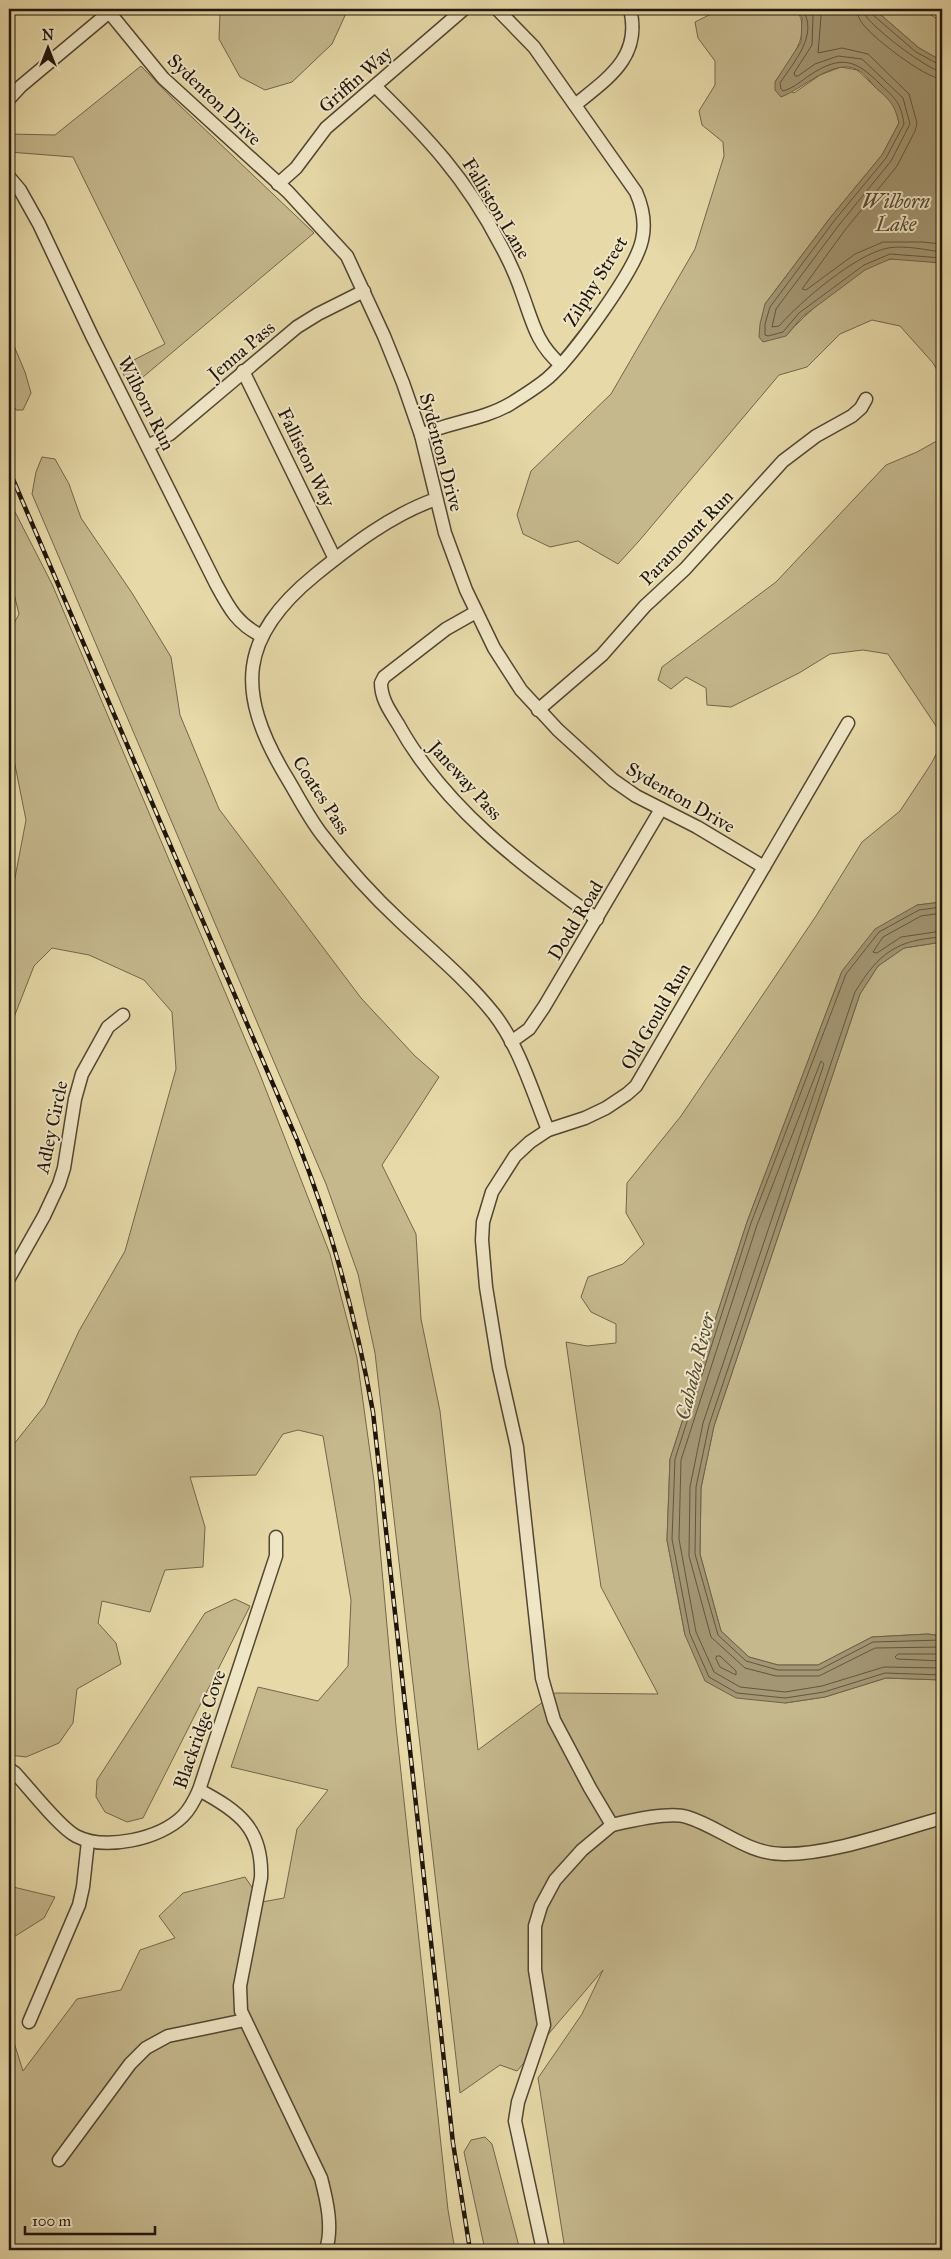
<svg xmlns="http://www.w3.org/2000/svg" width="951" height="2259" viewBox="0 0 951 2259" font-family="'IM FELL Great Primer',serif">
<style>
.green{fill:#c5b88d;stroke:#72664c}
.water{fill:#a39673;stroke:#6e624a}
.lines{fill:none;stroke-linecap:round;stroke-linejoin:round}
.shore{stroke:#615640;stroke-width:1}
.minor-casing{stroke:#514633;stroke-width:15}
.minor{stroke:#efe6c6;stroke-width:12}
.rail-casing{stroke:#1f150c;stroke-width:4.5}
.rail{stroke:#efe6c6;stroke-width:2.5;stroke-dasharray:8;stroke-linecap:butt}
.labels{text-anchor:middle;stroke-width:4;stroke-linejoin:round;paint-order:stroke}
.street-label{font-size:19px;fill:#1f150c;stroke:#efe6c6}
.water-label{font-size:20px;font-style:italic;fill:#544935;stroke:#efe6c6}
</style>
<rect width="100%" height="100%" fill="#e7d9a8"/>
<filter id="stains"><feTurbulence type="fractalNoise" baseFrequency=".004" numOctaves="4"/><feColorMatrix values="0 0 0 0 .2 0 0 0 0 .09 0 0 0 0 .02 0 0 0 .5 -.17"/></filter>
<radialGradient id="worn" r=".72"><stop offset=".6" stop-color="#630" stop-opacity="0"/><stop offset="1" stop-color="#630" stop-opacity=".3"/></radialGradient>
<!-- green -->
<g class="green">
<path d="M223 9H348L332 44 292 82 265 90 240 77 219 39 220 14Z"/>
<path d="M715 9H796C814 34 789 61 775 82L794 93 820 75 841 67 857 70 895 105 899 123 882 155 830 218 765 304 786 336C804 314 863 262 892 259 908 258 926 261 942 263V379L933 363 900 326 872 320 840 334 807 367 779 375 639 541 618 564 578 541 550 547 523 534 517 515 531 471 611 394 695 249 724 156 723 142 702 125 699 111 715 85V61L698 38 695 22 713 13Z"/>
<path d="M874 9H920L936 18 942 17V61L919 48Z"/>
<path d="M141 66 176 102 314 233 130 388 120 367 165 344 73 157 9 152V134L55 135Z"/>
<path d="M9 334 25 372 31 393 23 410H16L9 397Z"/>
<path d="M942 438V902L917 905 842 971 747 1222 670 1459 667 1540 685 1635 785 1703 825 1697 886 1678 942 1680V2250H565L538 2078 582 2014 603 1970 517 2071 500 2065 460 2093 375 1353 358 1274 326 1184 32 494 36 472 42 457 55 459 69 484 81 518 132 593 171 657 180 715 219 809 361 998 415 1056 439 1077 382 1165 416 1234 421 1319 440 1411 478 1750 555 1693 658 1694 601 1587 566 1342 587 1346 616 1343V1324L591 1312 581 1297 588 1277 623 1264 644 1244 626 1213 627 1183 681 1116 816 916 862 842 900 811 931 764 941 745 936 726 888 654 863 650 830 654 799 673 731 707 707 705 706 688 686 677 671 689 658 680 662 667 776 582 886 465 917 452Z"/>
<path d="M9 505 12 506 52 584 259 1072 330 1254 357 1358 374 1481 396 1726 448 2210 455 2250H9V2033H11L23 2071 77 1999 121 1990 140 1950 175 1938 159 1916 183 1893 245 1877 262 1902 284 1898 297 1829 328 1790 231 1767 258 1687 318 1701 348 1666 351 1600 323 1436 298 1430 283 1434 256 1475 190 1477 205 1527 203 1567 165 1570 150 1612 102 1601 98 1623 116 1643 121 1664 77 1689 73 1723 59 1743 26 1757 9 1755V1465L14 1444 45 1405 79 1331 125 1251 176 1069 172 1012 144 980 89 955 52 948 34 966 9 1030V897L14 883 26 820 9 735V633L19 614 9 574Z"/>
<path d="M942 942V1636L928 1634 872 1637 818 1665H778L749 1657 721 1631 700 1554 701 1488 714 1426 860 994 878 966 904 948Z"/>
<path d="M235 1599 250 1606 143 1818 127 1822 105 1812 96 1797 97 1780 205 1613Z"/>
<path d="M9 1886 55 1897 44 1918 9 1940Z"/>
<path d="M485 2137 492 2144 520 2250H485L464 2152 471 2140Z"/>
</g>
<!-- water -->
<g class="water">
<path d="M796 9H874L919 48 942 61V263L890 259 865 270 802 317 786 336 763 342 759 337 760 324 765 304 830 218 882 155 899 123C894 102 889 100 874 86 870 81 864 73 858 70 834 57 803 89 781 97L775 90V82L801 42 802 17Z"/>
<path d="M942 902V942L904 948 878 966 860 994 714 1426 701 1488 700 1554 721 1631 749 1657 778 1665H818L872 1637 928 1634 942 1636V1680L886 1678 825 1697 785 1703 736 1698 705 1681 685 1635 667 1540 670 1459 747 1222 842 971 875 929 917 905Z"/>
</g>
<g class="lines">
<!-- shore -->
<g class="shore">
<path d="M802 9C820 34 793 63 780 83L781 89 783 91C794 88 801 81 810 75 842 54 856 60 881 85 895 98 901 103 904 124L886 158 834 221 770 307 765 324V335L768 336 783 332 799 313 864 265 890 254 942 258"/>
<path d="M810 9 813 16 812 45 794 73 795 76H798L815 64 838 56 862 59 903 98 910 124 891 161 839 225 776 309 772 327 779 326C801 301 856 254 888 248 905 245 926 250 942 252"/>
<path d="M819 9 821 17 818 53 842 48 868 54 909 94 917 123 915 131 897 166 845 230 802 289 806 290 855 254 883 242H922L942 244"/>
<path d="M857 9C857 13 858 16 860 20 868 35 926 79 942 79"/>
<path d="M865 9C865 12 864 13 866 16 873 28 929 71 942 72"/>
<path d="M871 9 873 15 916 52 942 66"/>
<path d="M942 907 919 910 879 932 846 974 751 1223 675 1459 672 1539 690 1634 709 1677 737 1693 785 1698 824 1692 885 1673 942 1675"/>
<path d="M942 913 921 916 883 937 873 952 877 953 901 937 942 931"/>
<path d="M942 937C896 940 879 953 855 992L709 1425 696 1487 695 1554 718 1635 746 1661 778 1670H819L873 1642 942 1640"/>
<path d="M942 1647 875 1648 819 1676H776L745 1668 711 1637 689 1556 690 1487 703 1423 824 1064 821 1061 757 1225 681 1460 679 1539 696 1632 714 1672 740 1687 785 1692 822 1686 884 1667 942 1668"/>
<path d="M942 1654H898L895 1657 897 1659 942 1661"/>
<path d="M717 1656H720L736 1671V1675L720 1667 716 1659Z"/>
</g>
<defs>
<g id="minor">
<path d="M109 12 163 78 288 192 347 256 384 336 403 383 421 435 445 533 466 590 494 648 521 690 558 730 613 780 636 796 697 827 764 867"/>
<path d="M375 86C427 137 466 178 500 244 509 260 517 278 523 296 533 324 537 344 561 365"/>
<path d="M9 99 21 86 113 9"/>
<path d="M575 105C608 78 642 57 630 9"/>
<path d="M9 177 20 190 39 224 92 336 216 584C229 608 237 624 262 636"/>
<path d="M278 184 296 168 326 128 464 9"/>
<path d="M243 371 335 559"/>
<path d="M421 435C449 422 483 420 510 404 523 396 536 388 548 378 572 357 636 270 642 240 646 223 643 208 636 192L534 47 497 9"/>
<path d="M148 446 170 434 297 327 318 314 364 291"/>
<path d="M436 499C391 515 352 545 315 575 239 637 236 691 284 773 297 794 308 817 323 836 346 866 373 896 401 922 433 952 467 980 494 1014 519 1046 533 1093 548 1130"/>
<path d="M476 612 446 629 384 677 381 683C381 699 390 711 398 724 443 806 522 866 597 919"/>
<path d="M538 710 602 655 645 606 685 569 783 461 816 436 852 416 861 408 866 399"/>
<path d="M848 723 636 1086 627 1094 606 1108 585 1118 548 1130 530 1142 515 1156 492 1192 483 1222 482 1240 486 1287 499 1367 517 1447 542 1678 554 1720 590 1788 612 1825C629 1821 670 1811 687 1817 720 1827 747 1854 783 1854 831 1855 895 1831 942 1818"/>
<path d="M511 1042 529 1029 544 1007 661 809"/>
<path d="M9 1278 44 1216 59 1184 64 1168 75 1099 82 1074 108 1027 123 1015"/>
<path d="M9 1769 15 1773C29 1788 60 1828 76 1836 105 1851 160 1839 183 1816 190 1809 195 1799 199 1790L276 1556V1537"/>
<path d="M199 1790C239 1811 263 1829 261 1878L240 1986 241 2011 321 2178C327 2201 333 2227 326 2250"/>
<path d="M29 2022 79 1905 83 1887 88 1841"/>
<path d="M59 2160 130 2064 146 2048 168 2036 245 2020"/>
<path d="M543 2250 515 2121 518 2102 544 2025 535 1970V1926L541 1906 555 1880 582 1850 612 1825"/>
</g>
</defs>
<!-- minor casing -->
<use href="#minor" class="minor-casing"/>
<!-- minor -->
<use href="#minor" class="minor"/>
<defs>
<path id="rail" d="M9 470 297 1140C332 1229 356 1318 373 1412L453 2143 470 2250"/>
</defs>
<!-- rail casing -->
<use href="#rail" class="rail-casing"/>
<!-- rail -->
<use href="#rail" class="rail"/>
</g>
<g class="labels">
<!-- street labels -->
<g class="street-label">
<text transform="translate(355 79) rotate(-41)" y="7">Griffin Way</text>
<text transform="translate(215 99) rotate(44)" y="7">Sydenton Drive</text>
<text transform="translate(497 208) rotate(59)" y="7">Falliston Lane</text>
<text transform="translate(595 281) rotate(-58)" y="7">Zilphy Street</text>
<text transform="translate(241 350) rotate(-40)" y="7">Jenna Pass</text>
<text transform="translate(147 403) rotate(63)" y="7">Wilborn Run</text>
<text transform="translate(442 452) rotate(75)" y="7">Sydenton Drive</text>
<text transform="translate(307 457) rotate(64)" y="7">Falliston Way</text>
<text transform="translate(686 537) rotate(-46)" y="7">Paramount Run</text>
<text transform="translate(466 780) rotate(48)" y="7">Janeway Pass</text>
<text transform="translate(322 795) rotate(57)" y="7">Coates Pass</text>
<text transform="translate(681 797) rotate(30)" y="7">Sydenton Drive</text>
<text transform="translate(575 920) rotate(-59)" y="7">Dodd Road</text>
<text transform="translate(655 1016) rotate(-60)" y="7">Old Gould Run</text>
<text transform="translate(51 1127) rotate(-78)" y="7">Adley Circle</text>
<text transform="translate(199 1729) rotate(-71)" y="7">Blackridge Cove</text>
</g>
<!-- water labels -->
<g class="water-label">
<text x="896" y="208">Wilborn<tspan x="896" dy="23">Lake</tspan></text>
<text transform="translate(695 1366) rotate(-76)" y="7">Cahaba River</text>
</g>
</g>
<!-- margin -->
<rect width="951" height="2259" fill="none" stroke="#e7d9a8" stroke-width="30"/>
<rect x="10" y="10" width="931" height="2239" fill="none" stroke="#1f150c" stroke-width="2.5"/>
<rect x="15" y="15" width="921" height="2229" fill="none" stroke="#1f150c"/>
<!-- north arrow -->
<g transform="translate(48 48)" stroke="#efe6c6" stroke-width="4" paint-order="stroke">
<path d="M0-4L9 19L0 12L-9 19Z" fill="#1f150c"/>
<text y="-8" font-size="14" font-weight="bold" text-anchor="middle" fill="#1f150c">N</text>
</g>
<!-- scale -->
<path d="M25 2226v8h130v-8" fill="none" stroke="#1f150c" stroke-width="2.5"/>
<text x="32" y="2226" font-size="15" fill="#1f150c" stroke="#efe6c6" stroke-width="4" paint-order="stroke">100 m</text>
<rect width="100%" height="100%" filter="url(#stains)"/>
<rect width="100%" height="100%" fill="url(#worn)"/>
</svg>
